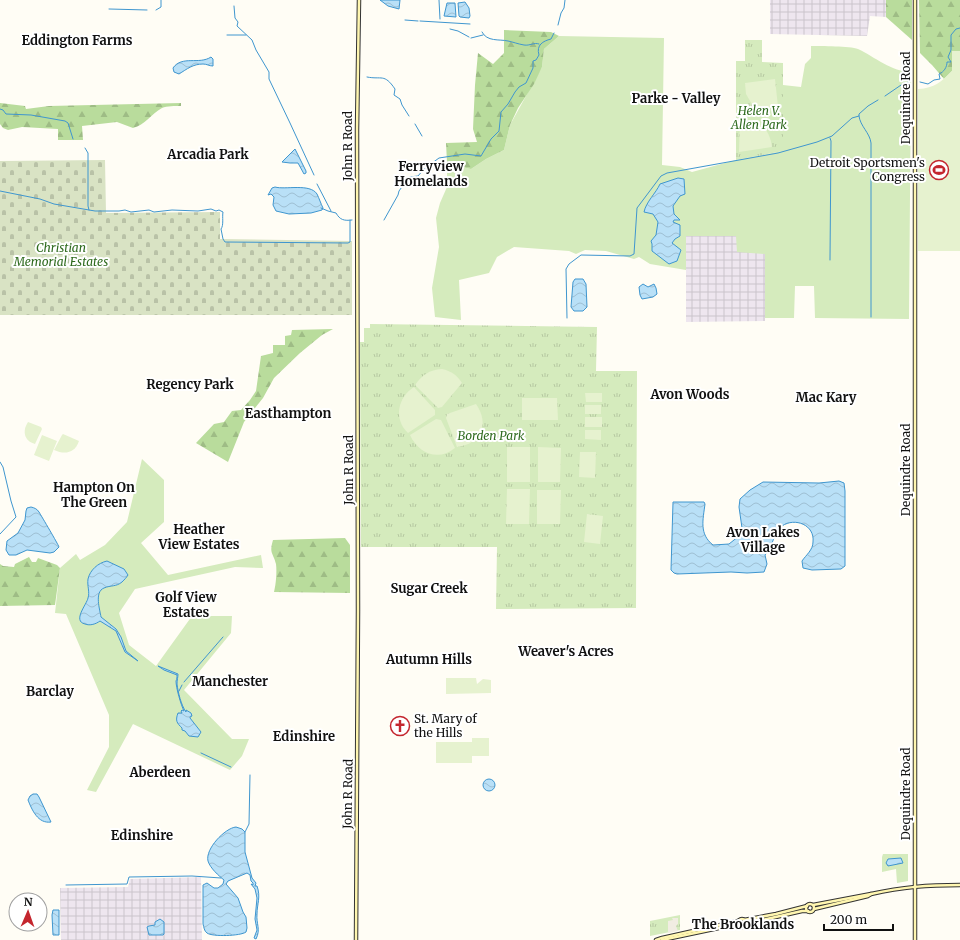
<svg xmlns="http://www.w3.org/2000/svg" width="960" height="940" viewBox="0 0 960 940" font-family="Merriweather,serif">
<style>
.industrial{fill:url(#industrial-grid)}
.grass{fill:#d5ebbd}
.forest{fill:url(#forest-firs)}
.cemetery{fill:url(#cemetery-stones)}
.park{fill:url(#park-tufts)}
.pitch{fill:#e6f2cf}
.plaza{fill:#f1ede2}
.water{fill:url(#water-waves);stroke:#3f96cf}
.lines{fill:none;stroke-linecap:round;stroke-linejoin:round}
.stream{stroke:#3f96cf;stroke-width:1}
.secondary-casing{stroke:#333;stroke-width:4.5}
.secondary{stroke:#fff6b0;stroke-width:2.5}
.labels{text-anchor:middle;stroke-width:4;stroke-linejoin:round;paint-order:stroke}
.street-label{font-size:12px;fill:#111;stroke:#fff}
.park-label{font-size:12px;font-style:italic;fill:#2f6b1f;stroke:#fff}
.poi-label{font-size:12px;fill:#111;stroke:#fff;text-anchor:end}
.neighbourhood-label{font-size:13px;font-weight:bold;fill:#111;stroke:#fff}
</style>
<defs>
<pattern id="industrial-grid" width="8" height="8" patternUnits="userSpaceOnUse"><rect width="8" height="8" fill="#eee6ef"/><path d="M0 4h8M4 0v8" fill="none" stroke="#cbc4cc"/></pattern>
<pattern id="forest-firs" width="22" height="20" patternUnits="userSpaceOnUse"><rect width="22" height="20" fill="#b9dc9c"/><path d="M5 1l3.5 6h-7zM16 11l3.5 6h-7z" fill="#9ebc85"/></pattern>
<pattern id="cemetery-stones" width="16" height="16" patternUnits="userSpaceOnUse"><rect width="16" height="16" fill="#d9e3c4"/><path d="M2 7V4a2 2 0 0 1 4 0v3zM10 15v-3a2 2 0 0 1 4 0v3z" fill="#b9c2a7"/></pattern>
<pattern id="park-tufts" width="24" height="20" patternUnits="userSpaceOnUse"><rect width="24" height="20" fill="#d5ebbd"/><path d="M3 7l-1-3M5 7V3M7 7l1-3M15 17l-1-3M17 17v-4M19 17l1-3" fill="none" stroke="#b6c8a1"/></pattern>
<pattern id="water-waves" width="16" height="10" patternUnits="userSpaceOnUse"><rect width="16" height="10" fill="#b9e0f7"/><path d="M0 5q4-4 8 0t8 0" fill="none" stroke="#9ebfd3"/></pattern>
</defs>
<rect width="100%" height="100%" fill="#fffdf5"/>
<!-- industrial -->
<g class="industrial">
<path d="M770 0H886V17L870 16 867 36 770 34Z"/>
<path d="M686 236H736L765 254V321L686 322Z"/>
<path d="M201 877 202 940H61L60 888 128 887 130 879Z"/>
</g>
<!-- grass -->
<g class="grass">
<path d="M559 36 664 38 662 165 680 167 692 172 736 160 782 151 783 85 801 87 805 64 811 58V46C821 46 850 46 858 49 875 57 892 72 911 72L909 319 815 318 814 286H795L794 318H765V254L737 252 736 236H686V270L650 264 639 257 634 259 606 251 585 250 576 254 569 251 514 247 497 257 489 273 459 280 461 320 435 317 432 288 439 247 436 218 440 203 447 187V162L452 165 471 169 486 159 504 150 510 125 542 67 544 49Z"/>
<path d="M142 459 164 480V522L141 543 168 575 261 555 263 568 235 567 135 589 119 613 129 645 156 666 192 616H232L231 633 184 690 232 739H249L242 756 230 770 133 724 96 792 87 790 109 747V715L66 614 55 613 60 568 76 554 80 560 105 545 127 522Z"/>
<path d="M883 854H908V881L897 883 896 869 882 872V857Z"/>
</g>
<!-- forest -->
<g class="forest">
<path d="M886 0H912V40L886 17Z"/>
<path d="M919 0H960V51H952V71L944 79 932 65 920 53Z"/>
<path d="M504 30 551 32 559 36 544 49 542 67 534 84 518 108 510 125 504 150 486 159 471 169 452 165 447 162 446 143 477 142 473 129 475 85 478 53 493 64 504 53Z"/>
<path d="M0 103 25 106 26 109 49 106 181 103V106C175 106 167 106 162 108 151 114 145 125 133 128L117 122 82 126 83 140H58V129L22 127 8 130 3 128 0 124Z"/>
<path d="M333 329 322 335 300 353 274 378 263 398 244 422 228 462 196 443 214 424 224 422 232 411 241 410 250 400 256 391 261 356 273 353V345H285V336L291 335 292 330Z"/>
<path d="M345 538 350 545V593L274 592C276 584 277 572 276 564 273 552 269 554 273 540Z"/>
<path d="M29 557 32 562H36L38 558 57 565 60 568 55 605 0 606V564L3 566 14 567 15 564Z"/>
</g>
<!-- cemetery -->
<path class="cemetery" d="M105 160 106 213 220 212V239L352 241V315H0V161Z"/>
<!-- park -->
<g class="park">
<path d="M745 40H762V62L783 63V151L736 160V61H745Z"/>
<path d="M370 324 597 327 596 371H637L636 608 496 609 497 547H361L360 342H364V328H370Z"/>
<path d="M680 915V930L650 936V921Z"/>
</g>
<!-- pitch -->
<g class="pitch">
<path d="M952 51H960V251H918V89C935 88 941 82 952 71Z"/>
<path d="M775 79 778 107 766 109 753 106 746 94 745 83Z"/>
<path d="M740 121C759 121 769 126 772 147L739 152Z"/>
<path d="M442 369C451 371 457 375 462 383L442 407 438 408 415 385C422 375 429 370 442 369Z"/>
<path d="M414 387 435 410V415L408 433C393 419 398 397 414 387Z"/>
<path d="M585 393H602V402H586Z"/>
<path d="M522 398H557L558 420H522Z"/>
<path d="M476 404C490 424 481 444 457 447L446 418 447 414Z"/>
<rect x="585" y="405" width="16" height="9"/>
<rect x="585" y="417" width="17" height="10"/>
<path d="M436 419 441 420 455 448C438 462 418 453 410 435Z"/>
<path d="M28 422 41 427 42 429 35 444C24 441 22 431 28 422Z"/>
<path d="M585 430H601V440L585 439Z"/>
<path d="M63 434 79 441C75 453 65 455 54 450L62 435Z"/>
<path d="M42 435 57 441 49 461 34 455Z"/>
<rect x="507" y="447" width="23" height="35"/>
<path d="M538 447 561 448 560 482H538Z"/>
<path d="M580 452H596L595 478 579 477Z"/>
<path d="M507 489H530L529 524H506Z"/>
<path d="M537 490H561L560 524H537Z"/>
<path d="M587 514 603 516 600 544 584 542Z"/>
<path d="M446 678H476L477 684 483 679 491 680V693L446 694Z"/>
<path d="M472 738H489V756H472V763H436V742H472Z"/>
</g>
<!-- plaza -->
<path class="plaza" d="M672 918H678V924L676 926 678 931 668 933V921L673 920Z"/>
<!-- water -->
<g class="water">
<path d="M380 0H400L399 9 388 6Z"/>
<path d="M465 2 469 8 470 16 469 18 460 17 459 16 458 3Z"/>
<path d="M447 3H455L456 17 444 16Z"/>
<path d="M211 57 213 59V66C209 66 207 64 203 64 193 64 187 69 179 74L174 72 173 68C182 55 199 65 211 57Z"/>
<path d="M295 149 306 171V173L304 174 298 163H290L282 162Z"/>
<path d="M678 178 684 179 685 194 680 196 673 206 674 214 680 220H674L673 222 680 225V236L675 239 672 243 681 250 677 261 669 264 652 251V244L651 241 656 235 658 222 653 214 644 212C646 202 656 193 660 184Z"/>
<path d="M275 187C285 190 310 183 317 194 319 198 321 204 323 208L322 210 311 213 289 214 276 211 273 205 274 197 271 194 268 195 272 188Z"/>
<path d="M575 279H583L586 284 587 307 583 311H574L571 307 573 282Z"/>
<path d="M643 284 648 287 654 284 656 288 657 294 653 297 642 299 640 295 639 287Z"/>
<path d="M839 481 844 483 845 491V566L841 569 812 570 803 568 802 561C806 555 813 550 813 542 815 525 795 517 782 526 775 530 772 548 765 555L767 564 764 572 747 573 731 572 677 574 674 573 671 570 673 502H704L705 504C703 520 699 534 713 545L729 544 739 536 742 528 739 507 740 499 750 490 763 482 819 483Z"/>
<path d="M31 507C35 508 37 509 39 512 42 517 58 544 59 547L54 552 50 553 27 550 16 555H9L6 550 7 541 18 533 25 520 26 511 27 508Z"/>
<path d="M107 561 124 569 128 575C126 578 125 579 122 582 116 587 111 585 104 588 94 592 100 610 101 617L116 629 121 637 126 651 138 661 125 652 116 631 100 621C96 624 90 626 85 624 72 621 87 604 88 598 90 592 87 586 88 579 90 570 98 563 107 561Z"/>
<path d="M158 666 178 674C178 677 177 680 177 684 178 692 181 705 186 712V710L191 713 192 716 190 717V718L201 732 198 737 189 736 185 731 182 730V728C177 723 175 721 178 713H182L181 711 182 710 184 711C181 705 176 688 176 681 177 679 177 677 177 675L164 670Z"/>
<circle cx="489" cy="785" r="6"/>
<path d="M33 794H37L39 797 51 822C38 824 32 810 28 800L30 796Z"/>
<path d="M236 827 242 829 245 832V852L252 878 256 883 255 886H257C261 897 257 904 257 914 256 924 261 929 256 939L254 938 257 930 255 919 257 898 255 889 251 884 253 885V883L251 881 250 875 247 873 228 881 226 884 238 898 243 912 246 917 247 928 246 932C241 936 212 937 207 933 204 931 204 927 203 924V885L207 883 214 888H218L223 884 224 880C219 876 210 868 208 861 205 849 225 828 236 827Z"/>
<path d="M901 858 903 863 888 866 886 863 888 859Z"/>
<path d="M53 910H59V935H53L52 915Z"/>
<path d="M160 919 164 922V934L163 935H149L147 927 149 926 155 925V922Z"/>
</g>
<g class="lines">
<!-- stream -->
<g class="stream">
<path d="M439 0 440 19"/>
<path d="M234 6 235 18 238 22 237 26 252 40 256 50 269 72V79L290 123 314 175"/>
<path d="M109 9 147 10"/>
<path d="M156 10 161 7V0"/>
<path d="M405 20 418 21"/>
<path d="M420 21 470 24"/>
<path d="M558 25 561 13 564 8 565 0"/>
<path d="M450 29 458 31 469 37"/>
<path d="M482 32C487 42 499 39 508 41 513 42 518 44 524 45 530 46 534 42 539 44"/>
<path d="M227 35H246"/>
<path d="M471 38 483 35"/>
<path d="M367 77C382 80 384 73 395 89L394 95 400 99 402 105 409 116"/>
<path d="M920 82 928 84 934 80 940 79 939 74C944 72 947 67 947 62H951L948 57 951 50V35L956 29 960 28"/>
<path d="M885 96 904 83 909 82"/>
<path d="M0 109 3 110 6 114 31 115 65 121 68 123 73 139"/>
<path d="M859 116C860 126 870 133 871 143V317"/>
<path d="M415 124 422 136"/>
<path d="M830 138 831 141 830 260"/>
<path d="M85 148 88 153V206L89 210"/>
<path d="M317 184 331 211"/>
<path d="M0 191 40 199 54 204 95 211H119L125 210 131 212 149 210 154 212 172 210 198 211 211 209 216 211 219 210 223 212C222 217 224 225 221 229L223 239 225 242 348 243 350 242V220"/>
<path d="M321 208 328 211 336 213C340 220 344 221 352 220"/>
<path d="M384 220 398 195 399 191 409 177 418 176 424 169 439 158 465 154 481 156 491 139 499 131 501 112 508 104 515 92 519 87 526 83 533 68V61L536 60 539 55C536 45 543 41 551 39L554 33"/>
<path d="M567 318 566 269 569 264 581 255 630 256 634 254 637 208 661 176 667 173 778 153 817 142 832 136 852 118 859 116V114L868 106 878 100"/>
<path d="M0 462 3 467 11 501 16 517 0 534"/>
<path d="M184 682 223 637"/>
<path d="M179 691 182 685"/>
<path d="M201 753 231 767"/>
<path d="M245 832 249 824 250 775"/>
<path d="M66 885 127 884 129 877 192 876 221 878"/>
</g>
<defs>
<g id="secondary">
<path d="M915 0V940"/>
<circle cx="810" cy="908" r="4"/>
<path d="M813 905 871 894"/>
<path d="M814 909 868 896 871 894C903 887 927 885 960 885"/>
<circle cx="742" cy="923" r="4"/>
<path d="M744 920 776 914 807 906"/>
<path d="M745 924 802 911H808"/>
<path d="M356 940 358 610 357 130 359 0"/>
<path d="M656 940 662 938 738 921"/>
<path d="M662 940 733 925H739"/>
</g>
</defs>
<!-- secondary casing -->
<use href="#secondary" class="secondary-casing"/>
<!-- secondary -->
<use href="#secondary" class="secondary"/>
</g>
<!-- icons -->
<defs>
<symbol id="stadium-ring" viewBox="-11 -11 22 22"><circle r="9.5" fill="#fff" stroke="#c4262e" stroke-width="1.5"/><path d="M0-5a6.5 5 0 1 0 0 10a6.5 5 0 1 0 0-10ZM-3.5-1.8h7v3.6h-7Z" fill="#c4262e"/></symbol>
<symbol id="church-ring" viewBox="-11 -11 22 22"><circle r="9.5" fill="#fff" stroke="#c4262e" stroke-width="1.5"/><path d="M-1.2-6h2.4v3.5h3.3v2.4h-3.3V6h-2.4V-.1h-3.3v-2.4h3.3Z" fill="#c4262e"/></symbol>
</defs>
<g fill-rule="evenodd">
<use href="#stadium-ring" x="928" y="159" width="22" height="22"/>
<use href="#church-ring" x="389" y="715" width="22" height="22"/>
</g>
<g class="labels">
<!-- street labels -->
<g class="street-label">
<text transform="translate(906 98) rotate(-90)" y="4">Dequindre Road</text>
<text transform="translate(348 146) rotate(-90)" y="4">John R Road</text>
<text transform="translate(349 470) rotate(-90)" y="4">John R Road</text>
<text transform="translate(906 470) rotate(-90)" y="4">Dequindre Road</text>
<text transform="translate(348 794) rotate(-89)" y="4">John R Road</text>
<text transform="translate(906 794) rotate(-90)" y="4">Dequindre Road</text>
</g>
<!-- park labels -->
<g class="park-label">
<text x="759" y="115">Helen V.<tspan x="759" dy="14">Allen Park</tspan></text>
<text x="61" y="252">Christian<tspan x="61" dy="14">Memorial Estates</tspan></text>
<text x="491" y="440">Borden Park</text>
</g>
<!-- poi labels -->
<g class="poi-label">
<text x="925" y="167">Detroit Sportsmen's<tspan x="925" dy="14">Congress</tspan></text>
<text x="414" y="723" text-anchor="start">St. Mary of<tspan x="414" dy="14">the Hills</tspan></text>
</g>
<!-- neighbourhood labels -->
<g class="neighbourhood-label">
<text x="77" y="45">Eddington Farms</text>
<text x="676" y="103">Parke - Valley</text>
<text x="208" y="159">Arcadia Park</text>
<text x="431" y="171">Ferryview<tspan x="431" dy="15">Homelands</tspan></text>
<text x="190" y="389">Regency Park</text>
<text x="690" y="399">Avon Woods</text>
<text x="826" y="402">Mac Kary</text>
<text x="288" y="418">Easthampton</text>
<text x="94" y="492">Hampton On<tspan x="94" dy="15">The Green</tspan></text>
<text x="199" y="534">Heather<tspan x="199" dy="15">View Estates</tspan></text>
<text x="763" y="537">Avon Lakes<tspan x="763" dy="15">Village</tspan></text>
<text x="429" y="593">Sugar Creek</text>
<text x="186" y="602">Golf View<tspan x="186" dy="15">Estates</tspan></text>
<text x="566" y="656">Weaver's Acres</text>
<text x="429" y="664">Autumn Hills</text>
<text x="230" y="686">Manchester</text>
<text x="50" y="696">Barclay</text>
<text x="304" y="741">Edinshire</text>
<text x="160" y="777">Aberdeen</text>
<text x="142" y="840">Edinshire</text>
<text x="743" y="929">The Brooklands</text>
</g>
</g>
<!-- north arrow -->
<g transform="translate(28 912) rotate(2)"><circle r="19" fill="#ffffff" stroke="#a0a0a0"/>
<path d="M0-3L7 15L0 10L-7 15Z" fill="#c4262e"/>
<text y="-6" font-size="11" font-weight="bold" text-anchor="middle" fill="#111111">N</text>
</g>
<!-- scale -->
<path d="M824 924v6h69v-6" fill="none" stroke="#111111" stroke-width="2"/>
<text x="830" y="924" font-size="12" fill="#111111" stroke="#ffffff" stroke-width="3" paint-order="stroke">200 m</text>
</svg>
